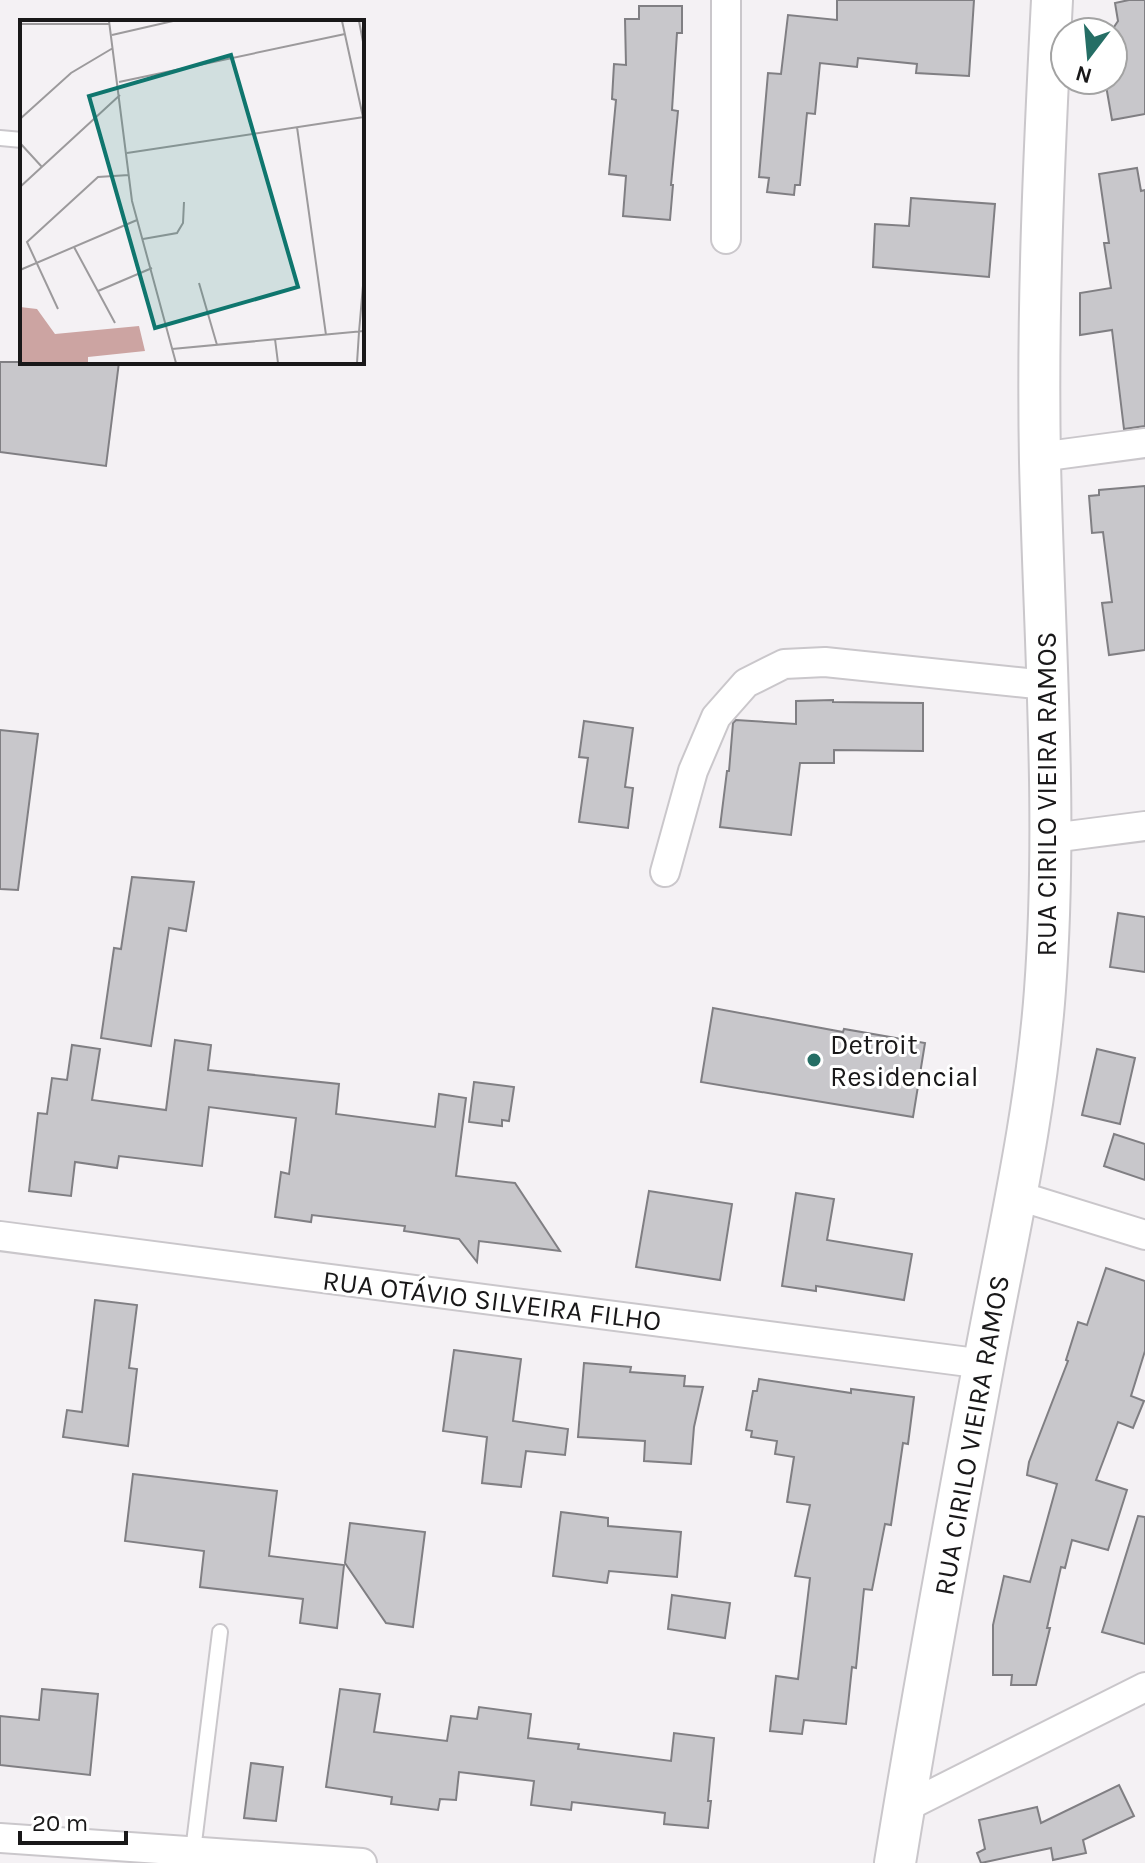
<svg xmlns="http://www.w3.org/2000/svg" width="1145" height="1863" viewBox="0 0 1145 1863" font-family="Karla,sans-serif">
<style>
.building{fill:#c8c7cb;stroke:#807f83;stroke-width:2}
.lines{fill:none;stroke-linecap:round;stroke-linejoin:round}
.service-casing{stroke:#cac7cb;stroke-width:18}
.minor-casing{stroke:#cac7cb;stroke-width:32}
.secondary-casing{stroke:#cac7cb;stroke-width:44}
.service{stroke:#fff;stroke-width:14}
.minor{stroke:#fff;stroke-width:28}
.secondary{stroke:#fff;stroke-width:40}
.poi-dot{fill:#256e65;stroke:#fff;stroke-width:3}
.labels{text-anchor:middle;stroke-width:6;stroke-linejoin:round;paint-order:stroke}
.street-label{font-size:28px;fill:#191819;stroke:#fff}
.poi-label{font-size:28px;fill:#191819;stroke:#fff;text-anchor:start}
.inset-road{fill:none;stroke:#9c9a9c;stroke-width:2}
.view{fill:#0f766e;fill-opacity:0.15;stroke:#0f766e;stroke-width:4}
.inset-edge{fill:none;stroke:#191819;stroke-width:4}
</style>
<rect width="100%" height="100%" fill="#f4f1f4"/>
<!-- building -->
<g class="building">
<path d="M837 0H974L969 76 916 73 917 64 858 58 857 67 820 63 815 114 807 113 800 185H795L794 195 767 192 769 178 759 177 768 73 781 74 788 15 837 20Z"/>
<path d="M1129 0H1145V114L1112 120 1105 80H1113V65L1121 63 1114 27 1118 21 1115 3Z"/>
<path d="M639 6H682V33H677L672 110 678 111 671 185H673L670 220 623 216 626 176 609 174 616 100 612 99 614 64 626 65 625 19H639Z"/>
<path d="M1137 168 1141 191 1145 190V426L1124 429 1112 330 1080 335V293L1111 288 1104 243H1109L1099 174Z"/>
<path d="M911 198 995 204 989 277 873 267 875 224 909 226Z"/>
<path d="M0 362H119L106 466 0 452Z"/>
<path d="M1145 486V650L1109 655 1102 603 1112 602 1103 532 1092 533 1089 496 1099 495V490Z"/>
<path d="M833 700V702L923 703V751L834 750V763H800L791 835 720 827 727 771H729L733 723 736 720 796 724V701Z"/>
<path d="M584 721 633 728 625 787 633 788 628 828 579 822 588 758 579 757Z"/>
<path d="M0 730 38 734 18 890 0 889Z"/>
<path d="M132 877 194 882 186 931 169 928 151 1046 101 1038 114 948 121 949Z"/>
<path d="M1118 913 1145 917V972L1110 967Z"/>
<path d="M713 1008 843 1032 844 1029 925 1043 913 1117 701 1082Z"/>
<path d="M175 1040 211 1045 208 1070 339 1084 336 1114 435 1127 439 1094 466 1098 456 1176 515 1183 560 1251 479 1241 477 1262 459 1239 404 1231 405 1226 312 1215 311 1222 275 1217 281 1172 289 1174 296 1118 209 1107 202 1166 119 1156 117 1168 75 1162 71 1196 29 1191 38 1113 47 1114 52 1078 67 1080 72 1045 100 1049 92 1100 166 1110Z"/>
<path d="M1097 1049 1135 1058 1120 1124 1082 1115Z"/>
<path d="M474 1082 514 1087 509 1121 502 1120V1126L469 1122Z"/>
<path d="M1114 1134 1145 1144V1180L1104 1166Z"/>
<path d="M649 1191 732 1204 720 1280 636 1267Z"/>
<path d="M796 1193 834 1199 827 1240 912 1254 904 1300 816 1286V1291L782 1286Z"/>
<path d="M1106 1268 1145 1281V1351L1131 1396 1144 1401 1133 1428 1118 1422 1096 1480 1127 1490 1108 1550 1072 1540 1065 1568 1061 1567 1047 1628H1050L1036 1685H1011L1012 1675H993V1625L1004 1576 1030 1582 1057 1484 1027 1475 1029 1462 1068 1361 1066 1360 1078 1322 1087 1325Z"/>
<path d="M95 1300 137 1305 129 1368 137 1369 128 1446 63 1437 67 1410 82 1412Z"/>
<path d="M454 1350 521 1359 513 1421 568 1429 565 1455 526 1451 521 1487 482 1483 487 1437 443 1431Z"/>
<path d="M584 1363 631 1367 630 1372 685 1376 684 1386 703 1387 694 1427 691 1464 644 1461 645 1441 578 1437Z"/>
<path d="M759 1379 851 1393V1389L914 1397 908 1444 903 1443 891 1525 885 1524 872 1590 864 1589 856 1668 852 1667 846 1724 804 1720 802 1734 770 1731 776 1676 798 1679 810 1578 795 1576 810 1505 787 1502 794 1457 775 1454 777 1441 751 1437 752 1431 746 1430 753 1391H757Z"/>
<path d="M133 1474 277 1491 269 1556 344 1565 337 1628 300 1623 303 1599 200 1587 204 1551 125 1541Z"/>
<path d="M561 1512 608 1518V1526L681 1532 677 1577 609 1571 607 1583 553 1576Z"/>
<path d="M1138 1516 1145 1517V1644L1102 1632Z"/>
<path d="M350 1523 425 1532 413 1627 386 1623 345 1563Z"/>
<path d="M672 1595 730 1603 725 1638 668 1629Z"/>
<path d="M42 1689 98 1694 90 1775 0 1765V1716L39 1720Z"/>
<path d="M340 1689 380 1694 374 1732 447 1741 451 1716 477 1719 479 1707 531 1714 528 1738 579 1744 578 1749 671 1761 674 1733 714 1738 708 1801H711L708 1828 664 1824 665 1813 572 1802 571 1810 531 1805 534 1781 459 1772 456 1800 440 1799 438 1810 391 1804 392 1797 326 1787Z"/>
<path d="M251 1763 283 1767 276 1821 244 1818Z"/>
<path d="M1119 1785 1134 1816 1083 1840 1086 1853 1053 1860 1051 1848 981 1863 977 1853 985 1849 979 1820 1037 1807 1041 1823Z"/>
</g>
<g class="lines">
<defs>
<g id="service">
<path d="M0 138 22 140"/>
<path d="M193 1851 220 1632"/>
</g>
<g id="minor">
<path d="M726 0V239"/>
<path d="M1040 457 1145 443"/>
<path d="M1052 838 1145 826"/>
<path d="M665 872 693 771 716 717 746 683 784 664 825 662 1046 685"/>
<path d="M1016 1195 1145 1235"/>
<path d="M0 1236 984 1364"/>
<path d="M904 1808 1145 1687"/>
<path d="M0 1838 362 1863"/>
</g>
<path id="secondary" d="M895 1863C922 1695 953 1528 984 1362 1007 1238 1036 1115 1045 990 1058 814 1044 638 1040 462 1037 307 1044 154 1052 0"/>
</defs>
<!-- service casing -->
<use href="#service" class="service-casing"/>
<!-- minor casing -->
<use href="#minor" class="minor-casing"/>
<!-- secondary casing -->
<use href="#secondary" class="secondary-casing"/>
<!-- service -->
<use href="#service" class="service"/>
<!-- minor -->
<use href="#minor" class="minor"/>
<!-- secondary -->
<use href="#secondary" class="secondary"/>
</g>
<!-- markers -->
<circle class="poi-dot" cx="814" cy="1060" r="8"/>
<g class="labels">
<!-- street labels -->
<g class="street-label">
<text transform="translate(1046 794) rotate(-90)" y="10">RUA CIRILO VIEIRA RAMOS</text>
<text transform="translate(492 1300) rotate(7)" y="10">RUA OTÁVIO SILVEIRA FILHO</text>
<text transform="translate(971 1435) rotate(-80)" y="10">RUA CIRILO VIEIRA RAMOS</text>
</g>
<!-- poi labels -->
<g class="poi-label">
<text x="830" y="1054">Detroit<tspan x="830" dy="32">Residencial</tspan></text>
</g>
</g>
<!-- overview -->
<g transform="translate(20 20)">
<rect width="344" height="344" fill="#f4f1f4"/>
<path d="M0 287 17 289 35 314 119 306 125 331 68 337V343H0Z" fill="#cca4a2"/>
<path class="inset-road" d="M89 1 112 181 156 343M322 1 343 97M339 1 344 27M0 4H90M92 15 153 1M99 62 325 14M0 99 51 53 93 28M277 107 306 315M0 123 22 147M107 133 344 97M0 167 100 75M123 219 157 213 163 203 164 182M54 227 95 303M0 250 117 200M179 263 197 325M78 271 132 248M38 289 7 222 78 157 109 155M339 312 344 254M255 319 258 343M152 329 344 311M337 343 339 312"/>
<path class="view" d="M211 35 278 267 135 308 69 76Z"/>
<rect width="344" height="344" class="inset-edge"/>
</g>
<!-- north arrow -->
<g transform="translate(1089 56) rotate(196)"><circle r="38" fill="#ffffff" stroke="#a3a3a3" stroke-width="2"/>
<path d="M0-6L14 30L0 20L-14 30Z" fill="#256e65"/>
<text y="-12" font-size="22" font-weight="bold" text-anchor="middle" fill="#191819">N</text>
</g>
<!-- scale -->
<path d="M20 1831v12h106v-12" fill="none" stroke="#191819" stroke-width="4"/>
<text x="32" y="1831" font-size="24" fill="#191819" stroke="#ffffff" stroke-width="6" paint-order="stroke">20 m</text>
</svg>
